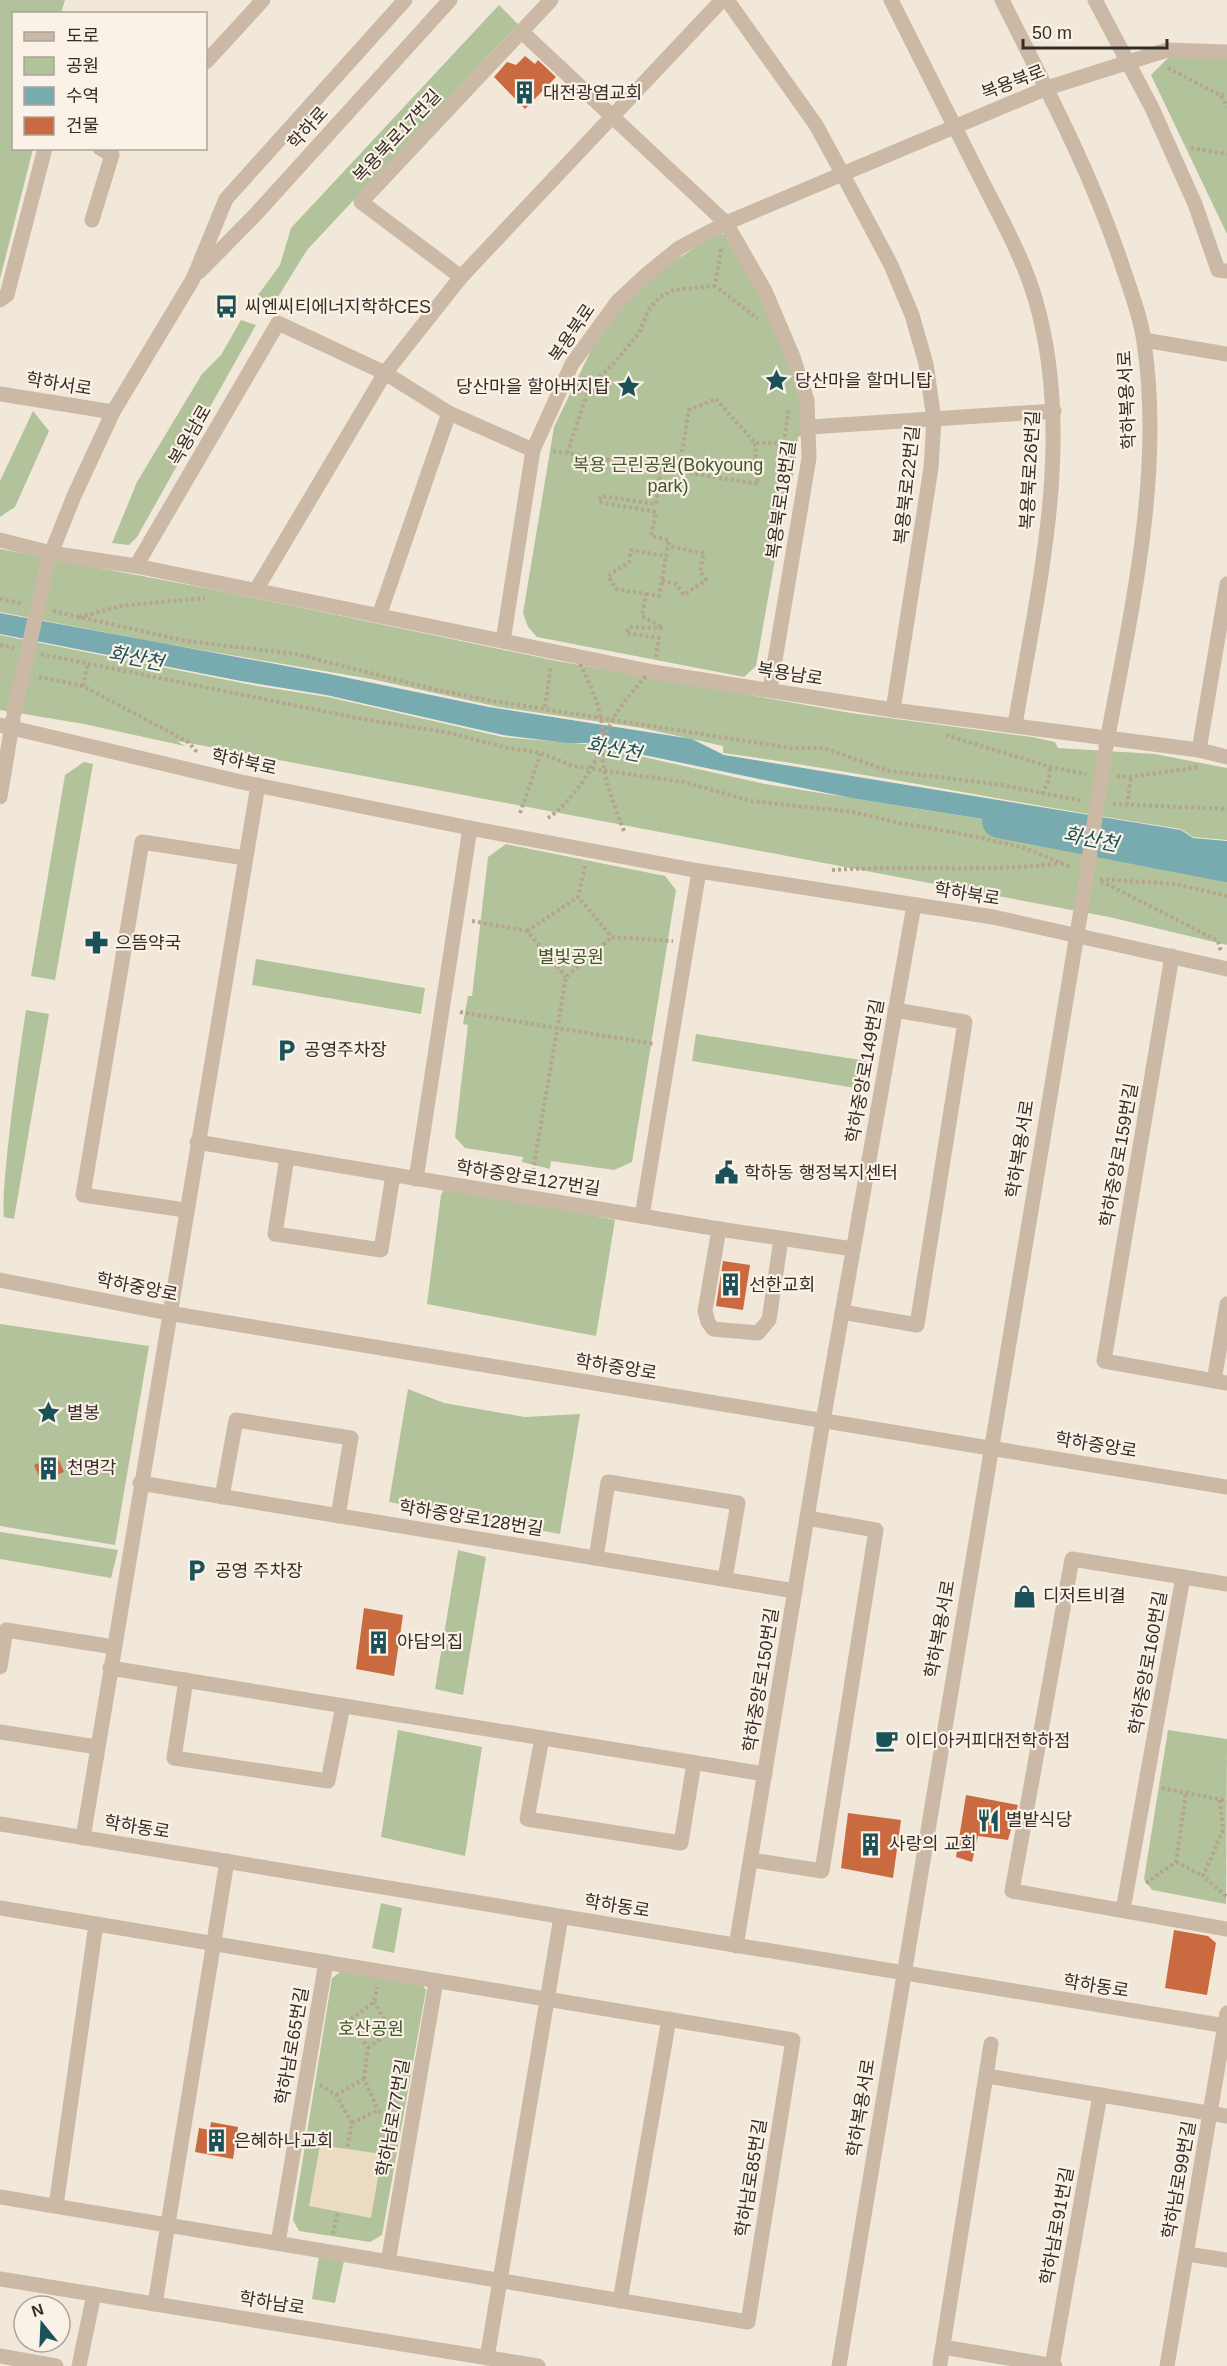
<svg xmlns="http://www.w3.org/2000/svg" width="1227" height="2366" viewBox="0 0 1227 2366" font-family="Arial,'Noto Sans KR',sans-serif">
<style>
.green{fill:#b2c29a}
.plaza{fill:#ebdbc1}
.water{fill:#78abb0}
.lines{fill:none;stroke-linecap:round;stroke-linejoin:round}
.river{stroke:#78abb0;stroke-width:34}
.building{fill:#c96a41}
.path{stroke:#b6a390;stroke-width:4;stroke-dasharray:3 3;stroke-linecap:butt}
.minor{stroke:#cbb9a6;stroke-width:15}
.path-bridge{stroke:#b6a390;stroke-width:4;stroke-dasharray:3 3;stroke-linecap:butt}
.minor-bridge{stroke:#cbb9a6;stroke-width:15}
.labels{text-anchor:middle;stroke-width:4.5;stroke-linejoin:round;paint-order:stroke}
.street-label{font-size:18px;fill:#362d27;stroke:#faf2e7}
.poi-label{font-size:18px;fill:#362d27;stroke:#faf2e7;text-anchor:start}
.park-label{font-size:18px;fill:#43552a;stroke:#faf2e7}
.water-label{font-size:20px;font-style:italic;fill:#1b5159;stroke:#faf2e7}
</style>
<rect width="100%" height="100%" fill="#f2e8da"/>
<!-- green -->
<g class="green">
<path d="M0 0H65L61 13 14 14V148L33 149 0 279Z"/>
<path d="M499 5 518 24 307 250 273 305 258 295 280 265 291 228Z"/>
<path d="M1172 54 1227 56V234L1151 75Z"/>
<path d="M718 233 731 236 766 303 802 400 804 435 798 437 795 466 777 548 756 666 744 677 537 637 528 627 523 613 554 427 594 344 625 304 663 268Z"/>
<path d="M241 320 256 325 137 537 129 545 112 543 137 482 202 374 221 355Z"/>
<path d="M33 411 49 431 15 507 0 517V481Z"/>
<path d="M0 549 226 592 557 661 851 713 1032 737 1055 742 1058 748 1155 754 1227 768V840L1193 837 1181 829C1028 806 877 774 723 753V746L642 728 499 707 371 679 155 642 0 612Z"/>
<path d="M0 635 257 686 328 697 503 737 585 744 765 784 1128 843 1227 864V945L1109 917 205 746 177 741 185 746 84 724 0 710Z"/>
<path d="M84 762 93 764 55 980 31 976 65 775Z"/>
<path d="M506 844 665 876 676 890 632 1162 614 1170 551 1161 550 1169 522 1162 523 1157 465 1148 455 1137 468 1025 463 1024 468 996H472L488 857Z"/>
<path d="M256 959 425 988 421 1014 252 985Z"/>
<path d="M26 1010 49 1014 14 1219 4 1217C0 1189 20 1048 26 1010Z"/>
<path d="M696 1034 867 1061 861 1089 692 1061Z"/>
<path d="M446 1184 615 1220 596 1336 427 1304 441 1195Z"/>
<path d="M0 1324 149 1346 115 1545 0 1526Z"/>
<path d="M408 1389 444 1403 525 1417 580 1414 560 1534 389 1502Z"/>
<path d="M0 1532 118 1550 111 1578 0 1559Z"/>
<path d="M458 1550 486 1557 463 1695 435 1689Z"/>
<path d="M398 1730 482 1747 465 1856 381 1837Z"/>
<path d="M1168 1730 1227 1739 1226 1904 1152 1890 1144 1879Z"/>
<path d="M381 1903 402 1908 394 1953 372 1948Z"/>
<path d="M346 1968 419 1980 426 1990 382 2235 370 2242 299 2231 293 2220 332 1978Z"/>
<path d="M319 2256 344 2261 335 2303 312 2299Z"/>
</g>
<!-- plaza -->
<path class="plaza" d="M320 2145 382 2154 371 2218 309 2206Z"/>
<!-- water -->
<path class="water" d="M0 613 329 674 489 707 692 739 724 755 1181 830 1193 838 1227 841V864L1125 842 851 798 586 743H567L503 735 326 695 241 681 0 634Z"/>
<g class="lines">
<!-- river -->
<path class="river" d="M999 821 1227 865"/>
</g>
<!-- building -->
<g class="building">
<path d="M525 56 535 64 538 60 556 77 525 109 494 77 507 62 516 65Z"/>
<path d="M723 1261 750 1265 743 1310 716 1306Z"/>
<path d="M57 1456 64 1472 41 1481 34 1465Z"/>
<path d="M364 1608 403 1615 394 1676 356 1669Z"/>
<path d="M966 1795 1018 1805 1008 1840 978 1836 972 1862 956 1857Z"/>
<path d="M848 1813 901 1820 893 1878 841 1868Z"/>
<path d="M1174 1930 1208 1936 1216 1943 1207 1995 1165 1988Z"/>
<path d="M211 2122 238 2127 233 2159 195 2152 199 2128 210 2130Z"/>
</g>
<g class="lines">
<!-- path -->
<g class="path">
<path d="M1168 68 1220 95H1227"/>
<path d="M1221 96 1227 107"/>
<path d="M1191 148 1227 154"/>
<path d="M721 249 715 286 758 319"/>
<path d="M784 443 789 407"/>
<path d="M553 451 758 484 755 443"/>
<path d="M567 453 590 386 614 363 639 333 649 309 660 297 673 290 715 286"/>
<path d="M679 470 689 410 716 399 755 443H784L794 446"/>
<path d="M662 581 676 584 684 595 706 580 700 571 704 553 668 546"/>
<path d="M646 594 659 596 666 556"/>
<path d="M0 599 23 604"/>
<path d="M53 611 186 641 296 654 429 688 487 700 790 748H824L889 771 1002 785 1082 801"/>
<path d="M79 617 121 606 205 598"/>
<path d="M0 645 14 648"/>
<path d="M41 654 362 719 445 732 508 748 541 753 573 766 684 782 751 801 853 812 900 823 953 832 1022 847 1071 867"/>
<path d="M656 657 659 638 626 633 629 627 663 628 642 616 646 594 616 589 608 576 629 562 631 550 666 556 669 540 651 536 656 512 599 502 601 496 656 504 661 467"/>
<path d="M39 677 83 686 188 742 197 752"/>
<path d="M83 686 88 664"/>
<path d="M545 707 551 666"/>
<path d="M946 735 1050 767 1086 774"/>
<path d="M1117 776 1131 777 1199 767"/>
<path d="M1042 794 1049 779 1050 767"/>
<path d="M1113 804 1227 809"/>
<path d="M1127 805 1131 777"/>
<path d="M520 813 541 753"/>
<path d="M585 866 578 897 612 937 673 941"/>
<path d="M832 870C909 865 986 873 1062 863"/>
<path d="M1100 879 1175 884 1227 896"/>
<path d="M1101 881 1218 941 1221 952"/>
<path d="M472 921 527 931 566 977"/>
<path d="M527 931 578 897"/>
<path d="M460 1012 654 1044"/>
<path d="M533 1171 566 977 612 937"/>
<path d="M1162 1788 1227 1801"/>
<path d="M1220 1800 1223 1830 1203 1876 1227 1897"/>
<path d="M1176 1862 1203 1876"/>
<path d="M1146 1883 1176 1862 1186 1793"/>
<path d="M368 2048 391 2031 374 2002"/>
<path d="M364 2079 368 2048 350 2020 374 2002 377 1987"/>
<path d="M320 2085 336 2095 352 2123 347 2149"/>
<path d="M336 2095 364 2079 378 2110"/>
<path d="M352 2123 378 2110 395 2122"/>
<path d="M333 2234 338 2212"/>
</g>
<!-- minor -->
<g class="minor">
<path d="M727 0 816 125 842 173 891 265 912 315 926 364 934 419 931 468 893 710"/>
<path d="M891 0C920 58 949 116 979 175 999 215 1022 255 1035 298 1076 438 1038 586 1015 725"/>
<path d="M1002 0C1046 88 1092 174 1123 268 1131 292 1141 318 1144 342 1164 476 1130 615 1106 747"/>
<path d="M1095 0 1152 108 1195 204 1218 270 1227 271"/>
<path d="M522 32 726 223 765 291 793 357 807 400 809 458 770 690"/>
<path d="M206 62 263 0"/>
<path d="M92 220 112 155 100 148"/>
<path d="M199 272 256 214 450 0"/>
<path d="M461 277 361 202 551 0"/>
<path d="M0 300 7 295 45 148"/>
<path d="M1144 340 1227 354"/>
<path d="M0 394 113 412"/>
<path d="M810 427 1054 411"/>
<path d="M0 540 51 553 136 566 653 672 893 710 1199 750 1227 757"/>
<path d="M48 561 74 496 113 412 193 279 226 199 405 0"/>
<path d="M136 566 278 323 385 373 449 413 533 450"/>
<path d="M256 590 385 373 461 277 722 0"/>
<path d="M379 616 449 413"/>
<path d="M503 641 533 450 572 364 618 301 647 274 679 248 726 223 1047 88 1167 50 1227 52"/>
<path d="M0 725 241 782 470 828 699 871 993 917 1227 969"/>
<path d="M1199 750 1227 584"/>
<path d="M0 797 13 719"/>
<path d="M1172 956 1104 1361 1227 1383"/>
<path d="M197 1142 719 1229 853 1249"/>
<path d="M287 1157 275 1234 381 1250 393 1175"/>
<path d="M416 1179 470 828"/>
<path d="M185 1210 83 1195 142 842 245 858"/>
<path d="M642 1216 699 871"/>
<path d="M719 1229 705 1311 708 1322 713 1329 758 1333 769 1320 781 1239"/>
<path d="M0 1280 168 1313 1227 1487"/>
<path d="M842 1312 917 1325 965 1022 895 1010"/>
<path d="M1214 1381 1227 1304"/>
<path d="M140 1483 795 1591"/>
<path d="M222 1497 236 1420 351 1438 338 1516"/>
<path d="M596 1558 608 1482 738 1503 725 1579"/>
<path d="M1227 1584 1072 1559 1012 1891 1227 1929"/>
<path d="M0 1667 6 1630 114 1647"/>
<path d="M110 1668 765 1774"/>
<path d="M186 1680 174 1758 328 1781 343 1706"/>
<path d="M0 1732 97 1747"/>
<path d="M542 1738 527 1819 681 1843 694 1763"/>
<path d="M0 1824 1227 2026"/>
<path d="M83 1838 258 785"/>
<path d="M751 1860 822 1871 876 1530 807 1518"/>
<path d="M0 1908 793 2040 748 2322 0 2197"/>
<path d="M1123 1910 1183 1577"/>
<path d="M736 1946 823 1421 914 905"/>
<path d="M987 2076 1227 2116"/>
<path d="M56 2206 96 1924"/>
<path d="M278 2243 326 1962"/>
<path d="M1187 2254 1227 2260"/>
<path d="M388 2262 436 1981"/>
<path d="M0 2279 538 2366"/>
<path d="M620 2301 669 2019"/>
<path d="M155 2304 227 1861"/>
<path d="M943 2347 1055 2366"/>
<path d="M0 2356 56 2366"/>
<path d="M487 2358 561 1917"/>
<path d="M940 2364 991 2044"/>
<path d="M79 2366 94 2294"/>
<path d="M839 2366 1083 898"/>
<path d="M1052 2366 1100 2095"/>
<path d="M1167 2366 1227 2013"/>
</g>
<!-- path-bridge -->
<g class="path-bridge">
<path d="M548 818C568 805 597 766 602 743 606 716 590 684 579 662"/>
<path d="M624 831C595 756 590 738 646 676"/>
</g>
<!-- minor-bridge -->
<g class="minor-bridge">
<path d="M14 713 48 561"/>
<path d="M1083 898 1105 753"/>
</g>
</g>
<!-- icons -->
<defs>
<symbol id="building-bare" viewBox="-9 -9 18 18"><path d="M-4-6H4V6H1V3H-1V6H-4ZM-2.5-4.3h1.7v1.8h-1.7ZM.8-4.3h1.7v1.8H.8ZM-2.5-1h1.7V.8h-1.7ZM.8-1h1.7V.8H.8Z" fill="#1b5159" stroke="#faf2e7" stroke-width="2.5" paint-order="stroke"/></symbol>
<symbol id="bus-bare" viewBox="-9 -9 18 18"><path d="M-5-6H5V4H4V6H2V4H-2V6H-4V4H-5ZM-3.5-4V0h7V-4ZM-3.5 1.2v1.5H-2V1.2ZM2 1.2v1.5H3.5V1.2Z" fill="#1b5159" stroke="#faf2e7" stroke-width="2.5" paint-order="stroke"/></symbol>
<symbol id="sight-bare" viewBox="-9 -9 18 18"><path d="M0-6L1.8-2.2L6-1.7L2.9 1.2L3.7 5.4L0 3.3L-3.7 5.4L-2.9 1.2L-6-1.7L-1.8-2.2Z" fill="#1b5159" stroke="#faf2e7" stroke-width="2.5" paint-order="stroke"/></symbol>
<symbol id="pharmacy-bare" viewBox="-9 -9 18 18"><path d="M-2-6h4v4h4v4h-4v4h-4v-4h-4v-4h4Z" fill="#1b5159" stroke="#faf2e7" stroke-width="2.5" paint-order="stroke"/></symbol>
<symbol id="parking-bare" viewBox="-9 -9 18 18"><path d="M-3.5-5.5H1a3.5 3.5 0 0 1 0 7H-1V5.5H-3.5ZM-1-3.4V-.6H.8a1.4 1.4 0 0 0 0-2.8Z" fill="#1b5159" stroke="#faf2e7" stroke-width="2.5" paint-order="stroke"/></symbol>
<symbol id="civic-bare" viewBox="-9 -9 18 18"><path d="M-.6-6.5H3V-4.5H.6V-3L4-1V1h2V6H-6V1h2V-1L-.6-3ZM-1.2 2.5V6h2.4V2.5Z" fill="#1b5159" stroke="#faf2e7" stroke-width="2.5" paint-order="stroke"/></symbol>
<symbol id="shop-bare" viewBox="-9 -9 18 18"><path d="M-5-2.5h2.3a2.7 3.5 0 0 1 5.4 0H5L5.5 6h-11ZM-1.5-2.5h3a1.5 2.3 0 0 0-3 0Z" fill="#1b5159" stroke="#faf2e7" stroke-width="2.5" paint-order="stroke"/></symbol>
<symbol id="cafe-bare" viewBox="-9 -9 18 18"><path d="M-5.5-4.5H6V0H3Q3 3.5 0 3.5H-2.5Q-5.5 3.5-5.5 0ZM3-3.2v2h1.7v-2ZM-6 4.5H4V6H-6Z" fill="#1b5159" stroke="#faf2e7" stroke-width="2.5" paint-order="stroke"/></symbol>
<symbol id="restaurant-bare" viewBox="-9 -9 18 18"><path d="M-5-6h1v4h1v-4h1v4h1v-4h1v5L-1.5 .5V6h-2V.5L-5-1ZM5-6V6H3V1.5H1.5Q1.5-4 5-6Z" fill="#1b5159" stroke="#faf2e7" stroke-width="2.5" paint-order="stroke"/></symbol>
</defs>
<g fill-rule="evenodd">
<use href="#building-bare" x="508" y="76" width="33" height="33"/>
<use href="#bus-bare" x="210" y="290" width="33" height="33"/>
<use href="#sight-bare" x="760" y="364" width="33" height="33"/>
<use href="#sight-bare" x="612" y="370" width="33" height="33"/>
<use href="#pharmacy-bare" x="80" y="926" width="33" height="33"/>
<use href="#parking-bare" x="270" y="1034" width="33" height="33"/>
<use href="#civic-bare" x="710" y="1156" width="33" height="33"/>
<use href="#building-bare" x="714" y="1268" width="33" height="33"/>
<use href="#sight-bare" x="32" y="1396" width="33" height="33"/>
<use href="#building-bare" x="32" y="1452" width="33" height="33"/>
<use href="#parking-bare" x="180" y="1554" width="33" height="33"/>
<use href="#shop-bare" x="1008" y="1580" width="33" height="33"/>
<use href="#building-bare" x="362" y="1626" width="33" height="33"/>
<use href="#cafe-bare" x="870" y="1724" width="33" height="33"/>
<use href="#restaurant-bare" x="972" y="1804" width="33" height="33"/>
<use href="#building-bare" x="854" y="1828" width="33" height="33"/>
<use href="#building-bare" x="200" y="2124" width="33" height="33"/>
</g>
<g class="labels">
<!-- street labels -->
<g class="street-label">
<text transform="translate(1013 82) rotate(-21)" y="6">복용북로</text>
<text transform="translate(308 128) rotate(-48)" y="6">학하로</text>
<text transform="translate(397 136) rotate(-47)" y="6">복용북로17번길</text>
<text transform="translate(572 333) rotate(-56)" y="6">복용북로</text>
<text transform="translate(59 384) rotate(9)" y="6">학하서로</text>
<text transform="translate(1127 400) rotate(-93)" y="6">학하복용서로</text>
<text transform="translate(190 435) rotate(-60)" y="6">복용남로</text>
<text transform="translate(1030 470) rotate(-87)" y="6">복용북로26번길</text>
<text transform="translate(907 485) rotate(-84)" y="6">복용북로22번길</text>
<text transform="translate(781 500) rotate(-82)" y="6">복용북로18번길</text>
<text transform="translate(790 674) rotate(9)" y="6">복용남로</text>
<text transform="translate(244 762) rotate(12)" y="6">학하북로</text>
<text transform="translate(967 894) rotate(9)" y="6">학하북로</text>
<text transform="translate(865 1071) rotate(-80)" y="6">학하중앙로149번길</text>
<text transform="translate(1020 1149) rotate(-81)" y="6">학하복용서로</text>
<text transform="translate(1119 1155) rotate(-80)" y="6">학하중앙로159번길</text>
<text transform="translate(528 1178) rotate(9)" y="6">학하중앙로127번길</text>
<text transform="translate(137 1287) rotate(11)" y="6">학하중앙로</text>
<text transform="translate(616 1367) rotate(9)" y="6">학하중앙로</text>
<text transform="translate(1096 1445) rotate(9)" y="6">학하중앙로</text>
<text transform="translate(471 1518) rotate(9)" y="6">학하중앙로128번길</text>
<text transform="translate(940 1629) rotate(-80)" y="6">학하복용서로</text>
<text transform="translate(1148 1663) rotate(-80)" y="6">학하중앙로160번길</text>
<text transform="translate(761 1680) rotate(-81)" y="6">학하중앙로150번길</text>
<text transform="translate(137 1827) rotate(9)" y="6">학하동로</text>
<text transform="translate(617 1906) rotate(9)" y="6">학하동로</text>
<text transform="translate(1096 1986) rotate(9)" y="6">학하동로</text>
<text transform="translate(292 2046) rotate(-80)" y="6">학하남로65번길</text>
<text transform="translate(861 2108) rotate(-81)" y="6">학하복용서로</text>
<text transform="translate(393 2118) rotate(-80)" y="6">학하남로77번길</text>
<text transform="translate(751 2178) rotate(-81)" y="6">학하남로85번길</text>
<text transform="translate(1179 2180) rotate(-80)" y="6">학하남로99번길</text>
<text transform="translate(1057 2226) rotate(-80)" y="6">학하남로91번길</text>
<text transform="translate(272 2303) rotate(9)" y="6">학하남로</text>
</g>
<!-- poi labels -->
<g class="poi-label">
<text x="543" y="99">대전광염교회</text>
<text x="245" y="313">씨엔씨티에너지학하CES</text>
<text x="795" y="387">당산마을 할머니탑</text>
<text x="610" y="393" text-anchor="end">당산마을 할아버지탑</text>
<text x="115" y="949">으뜸약국</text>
<text x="304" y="1056">공영주차장</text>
<text x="744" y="1179">학하동 행정복지센터</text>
<text x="749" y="1291">선한교회</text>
<text x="67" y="1419">별봉</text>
<text x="67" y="1474">천명각</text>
<text x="215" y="1577">공영 주차장</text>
<text x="1043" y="1602">디저트비결</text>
<text x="397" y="1648">아담의집</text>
<text x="905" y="1747">이디아커피대전학하점</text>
<text x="1006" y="1826">별밭식당</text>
<text x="889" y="1850">사랑의 교회</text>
<text x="234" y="2147">은혜하나교회</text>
</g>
<!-- park labels -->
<g class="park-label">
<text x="668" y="471">복용 근린공원(Bokyoung<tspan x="668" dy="21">park)</tspan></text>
<text x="571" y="963">별빛공원</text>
<text x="371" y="2035">호산공원</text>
</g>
<!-- water labels -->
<g class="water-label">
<text transform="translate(136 658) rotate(11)" y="7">화산천</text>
<text transform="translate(614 749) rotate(11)" y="7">화산천</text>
<text transform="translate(1091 839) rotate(11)" y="7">화산천</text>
</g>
</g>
<!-- legend -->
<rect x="12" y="12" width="195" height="138" fill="#faf2e7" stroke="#aca39a" stroke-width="1.5"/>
<rect x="24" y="32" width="30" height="9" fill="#cbb9a6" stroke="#aca39a" stroke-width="1.5"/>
<text x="66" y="42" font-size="18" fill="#362d27">도로</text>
<rect x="24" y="57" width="30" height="18" fill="#b2c29a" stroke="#aca39a" stroke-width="1.5"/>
<text x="66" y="72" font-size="18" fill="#362d27">공원</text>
<rect x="24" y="87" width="30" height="18" fill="#78abb0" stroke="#aca39a" stroke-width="1.5"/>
<text x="66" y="102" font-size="18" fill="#362d27">수역</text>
<rect x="24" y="117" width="30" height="18" fill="#c96a41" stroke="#aca39a" stroke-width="1.5"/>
<text x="66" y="132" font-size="18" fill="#362d27">건물</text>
<!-- north arrow -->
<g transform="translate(42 2324) rotate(342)"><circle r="28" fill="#faf2e7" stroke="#aca39a" stroke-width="1.5"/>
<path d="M0-4.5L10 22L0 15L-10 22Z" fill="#1b5159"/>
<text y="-9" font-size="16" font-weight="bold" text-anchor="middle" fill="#362d27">N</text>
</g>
<!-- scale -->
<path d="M1023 39v9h144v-9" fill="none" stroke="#362d27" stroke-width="3"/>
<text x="1032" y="39" font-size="18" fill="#362d27" stroke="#faf2e7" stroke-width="4.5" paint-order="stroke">50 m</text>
</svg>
